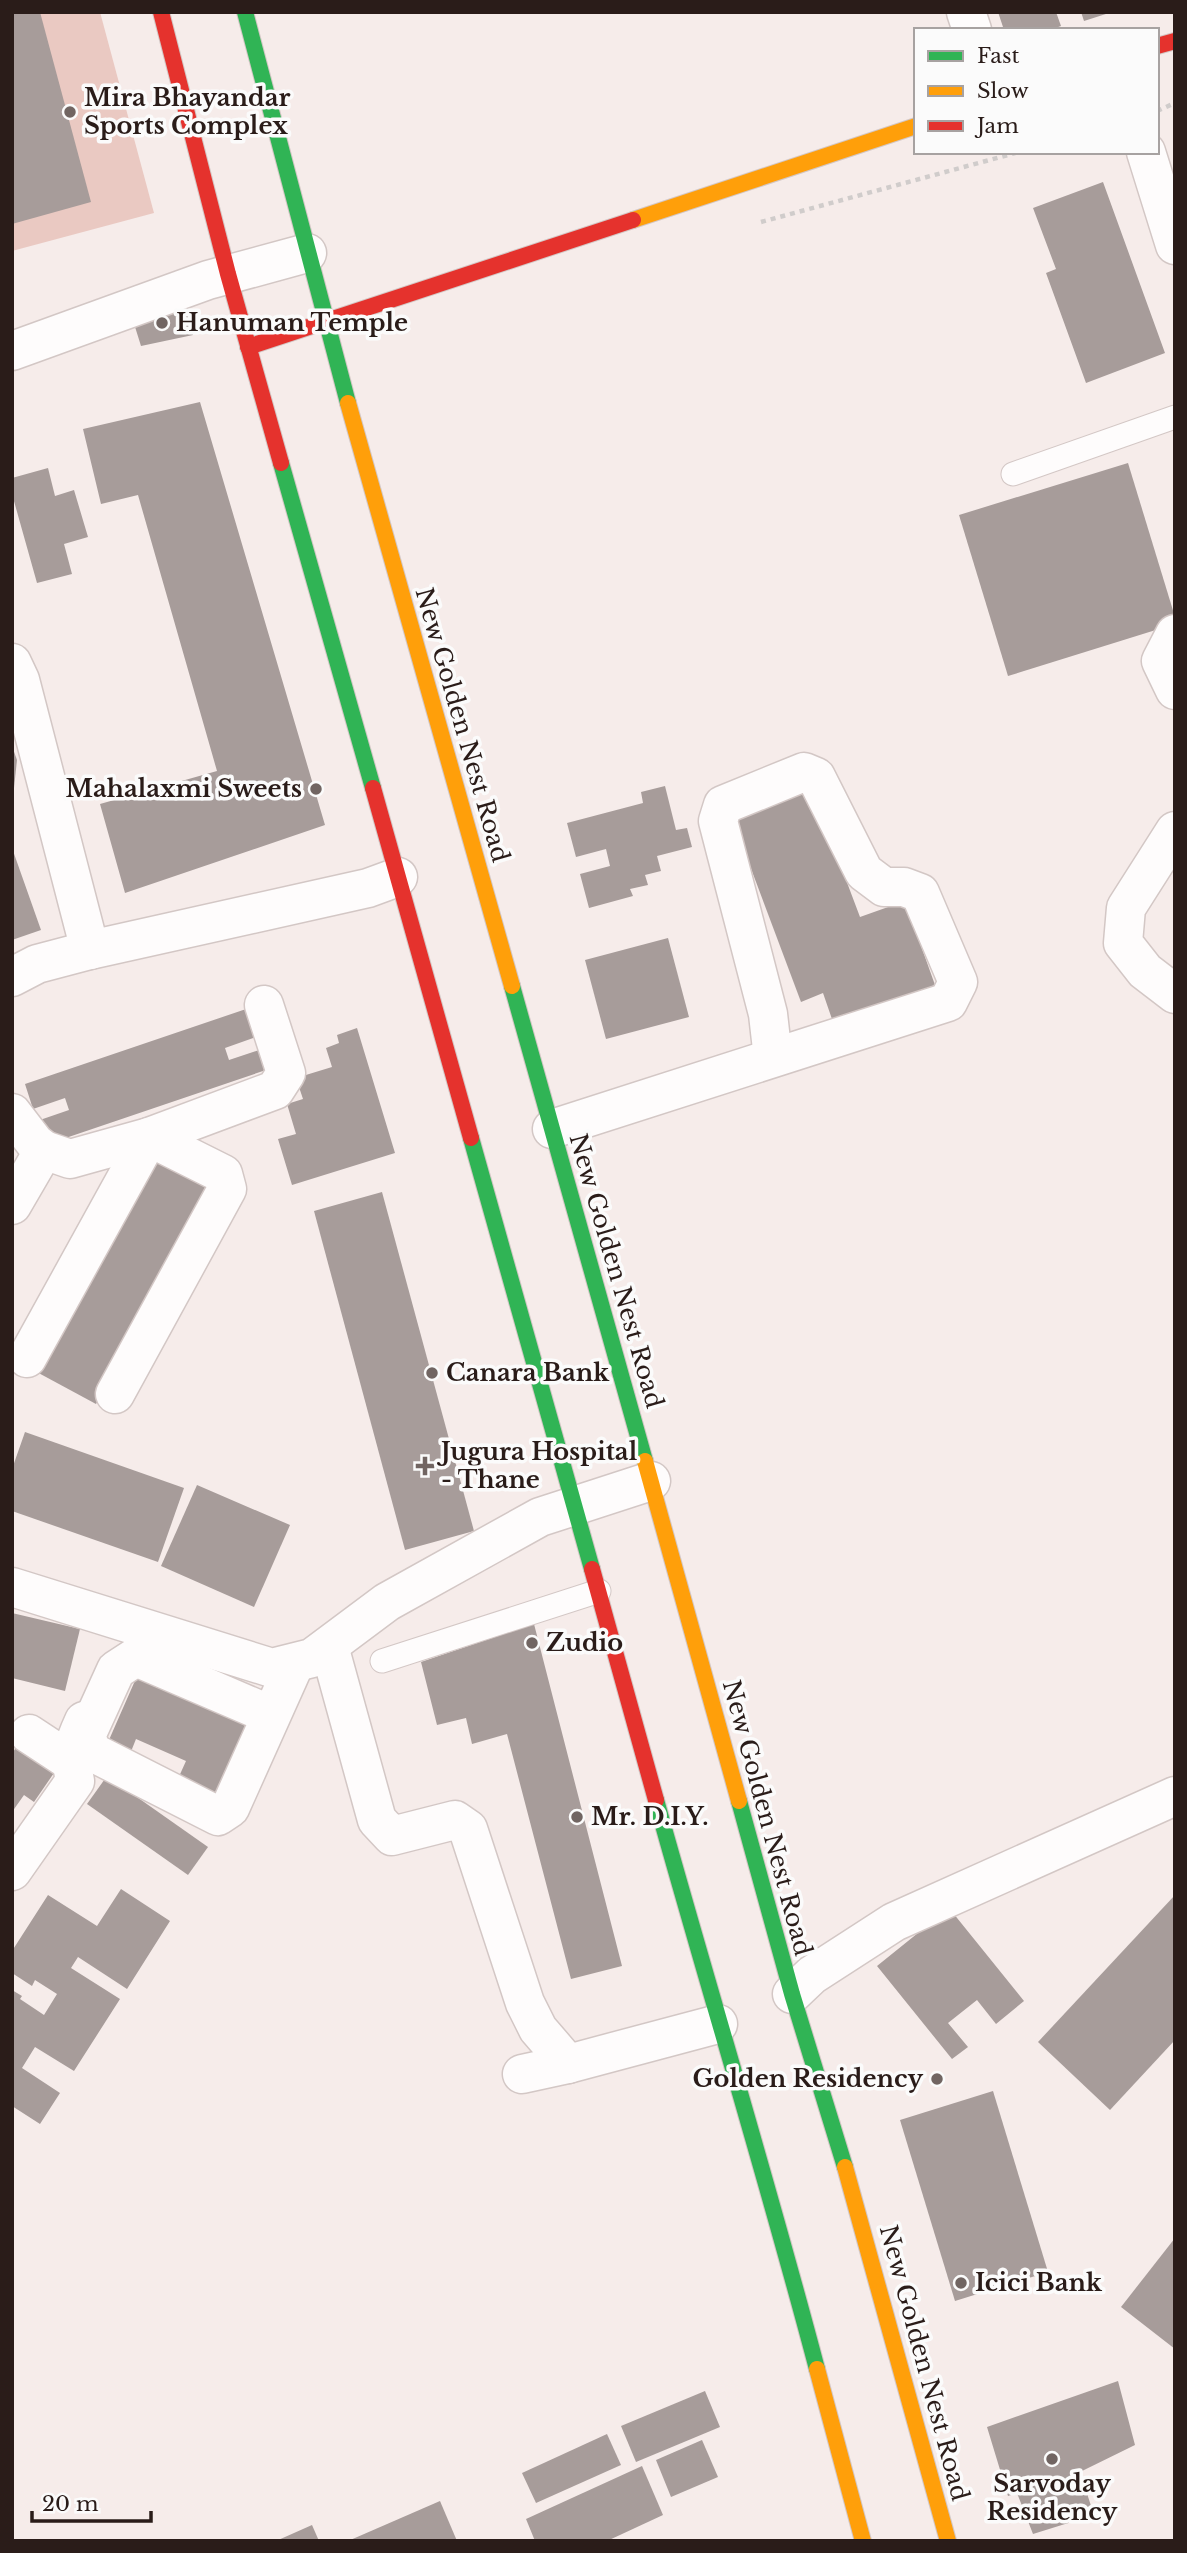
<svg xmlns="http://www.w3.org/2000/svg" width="1187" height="2553" viewBox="0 0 1187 2553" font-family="'Libre Baskerville',serif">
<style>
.green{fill:#eac9c2}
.building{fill:#a79c9a}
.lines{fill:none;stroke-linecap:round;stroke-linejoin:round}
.lane-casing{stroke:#d3c7c5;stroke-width:25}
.street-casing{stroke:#d3c7c5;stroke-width:41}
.fast-casing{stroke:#d3c7c5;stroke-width:18}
.slow-casing{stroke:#d3c7c5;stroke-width:18}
.jam-casing{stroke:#d3c7c5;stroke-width:18}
.path{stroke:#d0cccb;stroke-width:4.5;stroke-dasharray:5 5;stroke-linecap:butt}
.lane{stroke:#fefcfc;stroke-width:23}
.street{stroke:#fefcfc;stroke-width:38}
.fast{stroke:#30b455;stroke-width:16}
.slow{stroke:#ff9f0a;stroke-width:16}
.jam{stroke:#e5322d;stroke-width:16}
.poi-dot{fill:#716562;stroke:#fbfbfb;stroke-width:2.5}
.labels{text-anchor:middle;stroke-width:7;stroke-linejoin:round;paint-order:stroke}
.poi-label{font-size:24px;font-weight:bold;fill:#2a1c19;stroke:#fbfbfb;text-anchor:start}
.street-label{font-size:24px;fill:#2a1c19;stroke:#fbfbfb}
</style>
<rect width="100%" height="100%" fill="#f6ecea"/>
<!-- green -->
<path class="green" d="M12 12H100L154 213 12 251Z"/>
<!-- building -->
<g class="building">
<path d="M12 12H40L91 202 12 224Z"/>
<path d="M998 12H1056L1061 26 1050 30H1004Z"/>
<path d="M1081 12H1109V13L1084 21Z"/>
<path d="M1103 182 1165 353 1086 383 1046 273 1056 269 1033 208Z"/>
<path d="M182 297 193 335 141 346 130 311Z"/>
<path d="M200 402 325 825 125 893 100 804 217 771 138 495 101 504 83 429Z"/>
<path d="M1128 463 1175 617V624L1008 676 959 515Z"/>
<path d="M48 468 55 496 74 490 88 537 64 544 72 574 37 583 12 494V478Z"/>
<path d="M12 746 17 760 14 788 12 787Z"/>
<path d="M665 786 676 830 687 828 692 847 657 856 661 871 645 875 648 885 630 889 633 896 589 908 580 874 610 866 606 849 576 857 567 823 643 803 641 792Z"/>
<path d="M811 787 860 917 905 901 935 985 833 1022 823 993 801 1002 732 818Z"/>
<path d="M12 848 41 930 12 940Z"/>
<path d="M668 938 689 1017 606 1039 585 960Z"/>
<path d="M252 1007 262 1035 225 1048 229 1060 265 1048 272 1068 45 1145 37 1121 69 1110 65 1098 33 1109 25 1084Z"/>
<path d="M357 1028 395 1153 292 1185 278 1139 296 1134 287 1104 303 1099 296 1078 332 1067 326 1048 339 1043 337 1035Z"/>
<path d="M150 1155 213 1189 96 1404 33 1370Z"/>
<path d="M382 1192 474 1531 405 1550 314 1211Z"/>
<path d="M25 1432 184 1488 158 1562 12 1511V1469Z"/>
<path d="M197 1485 290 1525 254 1607 161 1566Z"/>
<path d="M12 1613 80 1629 65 1691 12 1678Z"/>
<path d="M534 1624 622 1966 571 1979 507 1734 472 1744 466 1718 437 1725 421 1662Z"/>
<path d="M141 1667 258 1718 222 1800 177 1781 186 1761 136 1739 128 1759 105 1749Z"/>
<path d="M18 1744 56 1770 34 1802 24 1795 12 1812V1754Z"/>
<path d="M107 1776 208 1847 188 1875 87 1804Z"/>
<path d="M121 1889 170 1921 127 1989 78 1957 71 1968 120 1999 74 2071 35 2047 22 2068 60 2093 40 2124 12 2106V1990L22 1996 20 1999 44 2015 57 1994 35 1980 32 1986 12 1973V1951L48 1895 97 1926Z"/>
<path d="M1175 1895V2040L1110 2110 1038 2042Z"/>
<path d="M949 1908 1024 2001 996 2024 977 2000 948 2023 968 2047 952 2059 877 1966Z"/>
<path d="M993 2091 1048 2272 955 2301 900 2120Z"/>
<path d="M1175 2238V2349L1121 2307Z"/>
<path d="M1118 2381 1135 2445 1080 2472 1094 2515 1033 2534 1017 2493 1008 2496 987 2427Z"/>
<path d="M705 2391 720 2427 636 2462 621 2426Z"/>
<path d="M607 2434 621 2465 536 2503 522 2473Z"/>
<path d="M702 2440 718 2477 671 2497 656 2460Z"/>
<path d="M642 2466 663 2515 607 2541H535L526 2519Z"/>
<path d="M440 2501 457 2541H348Z"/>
<path d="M312 2525 319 2541H276Z"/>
</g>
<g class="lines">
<defs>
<g id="lane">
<path d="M1013 474 1175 417"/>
<path d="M382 1661 599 1591"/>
</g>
<g id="street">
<path d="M966 12 972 30"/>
<path d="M1146 152 1175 245"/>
<path d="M12 351 208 280 307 253"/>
<path d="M1175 634 1161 661 1175 690"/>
<path d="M12 663 20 680 90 950"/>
<path d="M1175 831 1126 908 1123 943 1145 971 1175 994"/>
<path d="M12 977 37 964 90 950 368 888 398 877"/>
<path d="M12 1113 35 1143 44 1150 70 1159 149 1137 275 1090 286 1073 264 1005"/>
<path d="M552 1129 948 1002 958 982 920 893 904 887H884L864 872 816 777 804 772 723 805 718 821 768 1014 773 1058"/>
<path d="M12 1205 44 1150"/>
<path d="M27 1358 149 1137 223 1174 227 1189 115 1394"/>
<path d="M12 1587 272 1668 312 1658 387 1602 540 1517 651 1481"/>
<path d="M329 1646 377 1820 392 1836 455 1820 468 1829 525 2003 538 2029 568 2064"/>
<path d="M271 1715 136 1657 116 1670 86 1736 92 1752 218 1816 230 1808 295 1663"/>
<path d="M29 1734 70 1761"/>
<path d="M12 1871 75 1781C69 1755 73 1745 84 1721"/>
<path d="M792 1994 812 1975 894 1922 1175 1796"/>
<path d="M522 2074 568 2064 718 2024"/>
</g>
<g id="fast">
<path d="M245 12 348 403"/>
<path d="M281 463 373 788"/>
<path d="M512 986 645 1461"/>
<path d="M471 1138 592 1569"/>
<path d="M656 1800C709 1990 767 2179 817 2369"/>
<path d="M739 1801 792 1994 845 2167"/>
</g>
<g id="slow">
<path d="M633 220 916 126"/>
<path d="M348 403 512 986"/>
<path d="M645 1461 739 1801"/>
<path d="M845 2167 948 2541"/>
<path d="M817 2369 863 2541"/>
</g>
<g id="jam">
<path d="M161 12 228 274 281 463"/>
<path d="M1157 46 1175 41"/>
<path d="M248 347 633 220"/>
<path d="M373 788 471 1138"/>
<path d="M592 1569 656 1800"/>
</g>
</defs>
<!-- lane casing -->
<use href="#lane" class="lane-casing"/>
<!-- street casing -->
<use href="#street" class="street-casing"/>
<!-- fast casing -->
<use href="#fast" class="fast-casing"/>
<!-- slow casing -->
<use href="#slow" class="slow-casing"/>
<!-- jam casing -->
<use href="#jam" class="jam-casing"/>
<!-- path -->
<g class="path">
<path d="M1157 111 1175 103"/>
<path d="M761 222 1019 152"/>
</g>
<!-- lane -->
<use href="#lane" class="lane"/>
<!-- street -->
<use href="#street" class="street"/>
<!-- fast -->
<use href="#fast" class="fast"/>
<!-- slow -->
<use href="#slow" class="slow"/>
<!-- jam -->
<use href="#jam" class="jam"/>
</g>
<!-- markers -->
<g class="poi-dot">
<circle cx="70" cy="112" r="7"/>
<circle cx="162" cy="323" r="7"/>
<circle cx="316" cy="789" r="7"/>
<circle cx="432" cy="1373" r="7"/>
<path d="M421.5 1455.5h7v7h7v7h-7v7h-7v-7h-7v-7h7z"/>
<circle cx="532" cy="1643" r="7"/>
<circle cx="577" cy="1817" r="7"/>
<circle cx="937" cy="2079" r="7"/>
<circle cx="961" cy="2283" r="7"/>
<circle cx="1052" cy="2459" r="7"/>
</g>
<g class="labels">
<!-- poi labels -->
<g class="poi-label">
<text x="84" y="106">Mira Bhayandar<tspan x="84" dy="28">Sports Complex</tspan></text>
<text x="176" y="331">Hanuman Temple</text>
<text x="302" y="797" text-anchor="end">Mahalaxmi Sweets</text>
<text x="446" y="1381">Canara Bank</text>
<text x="441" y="1460">Jugura Hospital<tspan x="441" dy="28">- Thane</tspan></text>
<text x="546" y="1651">Zudio</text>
<text x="591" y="1825">Mr. D.I.Y.</text>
<text x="923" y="2087" text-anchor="end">Golden Residency</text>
<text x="975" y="2291">Icici Bank</text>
<text x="1052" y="2492" text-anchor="middle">Sarvoday<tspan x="1052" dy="28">Residency</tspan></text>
</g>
<!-- street labels -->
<g class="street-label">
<text transform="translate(462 725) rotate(74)" y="8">New Golden Nest Road</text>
<text transform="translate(616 1271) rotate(74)" y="8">New Golden Nest Road</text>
<text transform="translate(767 1818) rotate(75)" y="8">New Golden Nest Road</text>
<text transform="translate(924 2363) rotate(75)" y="8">New Golden Nest Road</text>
</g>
</g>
<!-- border -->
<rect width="1187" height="2553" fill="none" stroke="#2a1c19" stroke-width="28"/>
<!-- legend -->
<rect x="914" y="28" width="245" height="126" fill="#fbfbfb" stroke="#a7a2a1" stroke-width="2"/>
<rect x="928" y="51" width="35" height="10" fill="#30b455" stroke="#a7a2a1" stroke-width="2"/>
<text x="977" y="63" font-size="21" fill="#2a1c19">Fast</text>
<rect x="928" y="86" width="35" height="10" fill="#ff9f0a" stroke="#a7a2a1" stroke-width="2"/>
<text x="977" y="98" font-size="21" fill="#2a1c19">Slow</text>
<rect x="928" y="121" width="35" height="10" fill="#e5322d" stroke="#a7a2a1" stroke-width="2"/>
<text x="977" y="133" font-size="21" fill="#2a1c19">Jam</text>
<!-- scale -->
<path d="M32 2511v10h119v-10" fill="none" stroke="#2a1c19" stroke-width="3.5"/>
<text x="42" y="2511" font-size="21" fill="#2a1c19" stroke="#fbfbfb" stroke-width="5" paint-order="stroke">20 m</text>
</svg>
